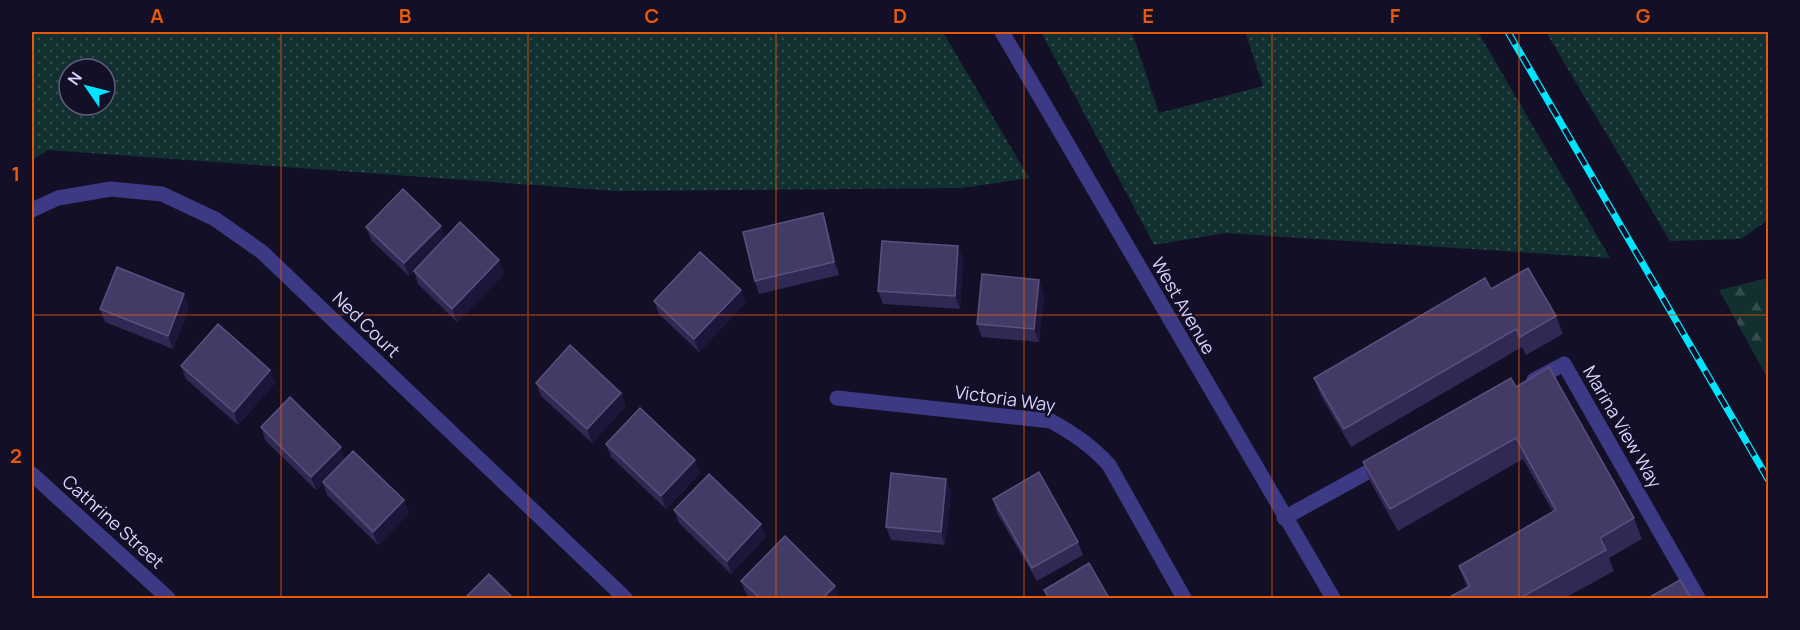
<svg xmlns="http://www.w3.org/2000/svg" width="1800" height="630" viewBox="0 0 1800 630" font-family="Manrope,sans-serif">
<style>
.grass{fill:url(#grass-dots);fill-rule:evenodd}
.forest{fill:url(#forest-firs)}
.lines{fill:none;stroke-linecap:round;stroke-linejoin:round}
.minor{stroke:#3d3a85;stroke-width:15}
.rail-casing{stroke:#00e5ff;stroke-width:7}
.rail{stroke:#130f26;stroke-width:4.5;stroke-dasharray:14;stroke-linecap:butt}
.wall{fill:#312854}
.shaded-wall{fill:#1d163a}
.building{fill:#433a66;stroke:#5a527e;stroke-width:1.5}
.grid{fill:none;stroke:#e8590c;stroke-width:1.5;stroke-opacity:0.55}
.labels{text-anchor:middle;stroke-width:4.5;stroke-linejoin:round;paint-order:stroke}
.street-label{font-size:18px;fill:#d9d4ff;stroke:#130f26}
.neatline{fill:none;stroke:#e8590c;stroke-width:2}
.grid-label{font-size:20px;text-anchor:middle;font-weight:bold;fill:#e8590c}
</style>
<defs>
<pattern id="grass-dots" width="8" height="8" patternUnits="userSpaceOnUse" patternTransform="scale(1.5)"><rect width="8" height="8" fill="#12302f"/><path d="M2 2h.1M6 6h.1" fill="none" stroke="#344d4e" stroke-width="1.8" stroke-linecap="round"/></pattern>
<pattern id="forest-firs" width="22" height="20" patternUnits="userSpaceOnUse" patternTransform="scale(1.5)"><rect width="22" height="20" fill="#12302f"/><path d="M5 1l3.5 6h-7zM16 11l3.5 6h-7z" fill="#344d4e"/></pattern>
</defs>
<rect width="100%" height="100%" fill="#130f26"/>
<!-- grass -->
<g class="grass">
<path d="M32 32H943L1029 178 962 188 617 191 48 150 32 160ZM69 69H105V105H69Z"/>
<path d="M1041 32H1132L1159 113 1263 86 1245 32H1478L1610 258 1225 233 1154 245Z"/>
<path d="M1546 32H1768V220L1741 239 1670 241Z"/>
</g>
<!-- forest -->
<path class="forest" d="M1768 278V379L1719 290Z"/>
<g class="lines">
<!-- minor -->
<g class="minor">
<path d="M1002 32 1333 598"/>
<path d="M32 210 58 198 111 189 162 194 215 219 262 252 625 598"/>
<path d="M1534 380 1564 364 1698 598"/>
<path d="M837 398 1051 421C1074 434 1092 446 1109 465L1184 598"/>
<path d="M32 474 168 598"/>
<path d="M1284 518 1384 463"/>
</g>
<defs>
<path id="rail" d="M1508 32 1768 479"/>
</defs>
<!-- rail casing -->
<use href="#rail" class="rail-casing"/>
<!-- rail -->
<use href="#rail" class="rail"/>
</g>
<!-- wall -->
<g class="wall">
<path d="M827 226 839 275 759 294 755 281Z"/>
<path d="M366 227 445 238 504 274 457 322 418 284 414 271 409 276 371 240Z"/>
<path d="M963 259 960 309 883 304 878 291Z"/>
<path d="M1491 289 1556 316 1563 334 1526 355 1522 347 1351 447 1321 396 1314 378Z"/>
<path d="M741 290 745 303 699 352 659 314 654 301Z"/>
<path d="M1044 293 1039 342 982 337 977 324Z"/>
<path d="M189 308 173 349 105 322 100 309Z"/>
<path d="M181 366 270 370 275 383 238 425 186 379Z"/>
<path d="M536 383 621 393 626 406 592 443 541 396Z"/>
<path d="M1516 387 1634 518 1642 539 1609 558 1614 571 1565 598H1448L1467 588 1459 566 1553 512 1523 459 1398 531 1371 483 1363 462Z"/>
<path d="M261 427 345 459 409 513 378 545 327 495 323 483 316 490 265 440Z"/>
<path d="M606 444 695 460 700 473 666 509 611 457Z"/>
<path d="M946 479 951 492 945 545 891 540 886 527Z"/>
<path d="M993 499 1078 542 1083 555 1037 581 997 513Z"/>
<path d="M674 510 766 537 731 574 679 523Z"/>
<path d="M741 581 835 586 840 598H751L746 594Z"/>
</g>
<!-- shaded-wall -->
<g class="shaded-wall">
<path d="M823 213 827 226 839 275 834 262Z"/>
<path d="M441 226 445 239 409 276 404 263Z"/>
<path d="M958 246 963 259 960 309 955 296Z"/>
<path d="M499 260 504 274 457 322 452 309Z"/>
<path d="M1039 280 1044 293 1039 342 1034 329Z"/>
<path d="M741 290 745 303 699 352 694 339Z"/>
<path d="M184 294 189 308 173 349 168 336Z"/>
<path d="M270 370 275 383 238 425 234 412Z"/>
<path d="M621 393 626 406 592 443 587 429Z"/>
<path d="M341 447 345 460 316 490 311 477Z"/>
<path d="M695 460 700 473 666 509 661 496Z"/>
<path d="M946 479 951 492 945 545 941 532Z"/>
<path d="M404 500 409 513 378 545 373 532Z"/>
<path d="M761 524 766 537 731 574 727 561Z"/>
<path d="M835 586 840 598H823Z"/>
</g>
<!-- building -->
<g class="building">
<path d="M403 189 441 226 404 263 366 227Z"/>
<path d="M823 213 834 262 755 281 743 232Z"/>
<path d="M460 222 499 260 452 309 414 271Z"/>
<path d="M882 241 958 246 955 296 878 291Z"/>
<path d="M700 252 741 290 694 339 654 301Z"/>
<path d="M117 267 184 294 168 336 100 309Z"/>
<path d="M1528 268 1556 316 1520 337 1516 329 1344 429 1314 378 1485 278 1491 289Z"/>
<path d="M982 274 1039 280 1034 329 977 324Z"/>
<path d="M218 324 270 370 234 412 181 366Z"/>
<path d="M570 345 621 393 587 429 536 383Z"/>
<path d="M1549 367 1634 518 1600 538 1606 550 1520 598H1448L1470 586 1459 566 1556 510 1516 438 1390 509 1363 462 1511 378 1516 387Z"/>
<path d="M290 397 341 447 311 477 261 427Z"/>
<path d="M640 408 695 460 661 496 606 444Z"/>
<path d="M353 451 404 500 373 532 323 482Z"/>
<path d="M1039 472 1078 542 1032 568 993 499Z"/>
<path d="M891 473 946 479 941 532 886 527Z"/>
<path d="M709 474 761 524 727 561 674 510Z"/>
<path d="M785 536 835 586 823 598H760L741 581Z"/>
<path d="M1089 563 1109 598H1049L1044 590Z"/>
<path d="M489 574 513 598H465Z"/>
<path d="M1680 580 1691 598H1648Z"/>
</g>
<!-- grid -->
<path class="grid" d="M281 32V598M528 32V598M776 32V598M1024 32V598M1272 32V598M1519 32V598M32 315H1768"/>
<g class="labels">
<!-- street labels -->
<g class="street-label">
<text transform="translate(1183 306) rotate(60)" y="6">West Avenue</text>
<text transform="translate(366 325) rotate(44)" y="6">Ned Court</text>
<text transform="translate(1005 399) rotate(8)" y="6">Victoria Way</text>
<text transform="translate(1622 427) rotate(60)" y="6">Marina View Way</text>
<text transform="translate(113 522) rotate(42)" y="6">Cathrine Street</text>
</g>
</g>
<!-- border -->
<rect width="1800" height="630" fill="none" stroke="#130f26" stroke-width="66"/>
<!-- north arrow -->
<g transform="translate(87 87) rotate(305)"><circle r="28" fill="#130f26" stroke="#625e7d" stroke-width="1.5"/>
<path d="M0-4.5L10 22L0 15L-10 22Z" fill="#00e5ff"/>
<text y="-9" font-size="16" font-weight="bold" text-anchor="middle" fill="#d9d4ff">N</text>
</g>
<rect x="33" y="33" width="1734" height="564" class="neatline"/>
<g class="grid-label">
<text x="157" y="23">A</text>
<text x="405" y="23">B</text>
<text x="652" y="23">C</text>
<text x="900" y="23">D</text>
<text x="1148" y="23">E</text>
<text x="1395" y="23">F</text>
<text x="1643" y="23">G</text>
<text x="16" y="181">1</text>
<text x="16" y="463">2</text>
</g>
</svg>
